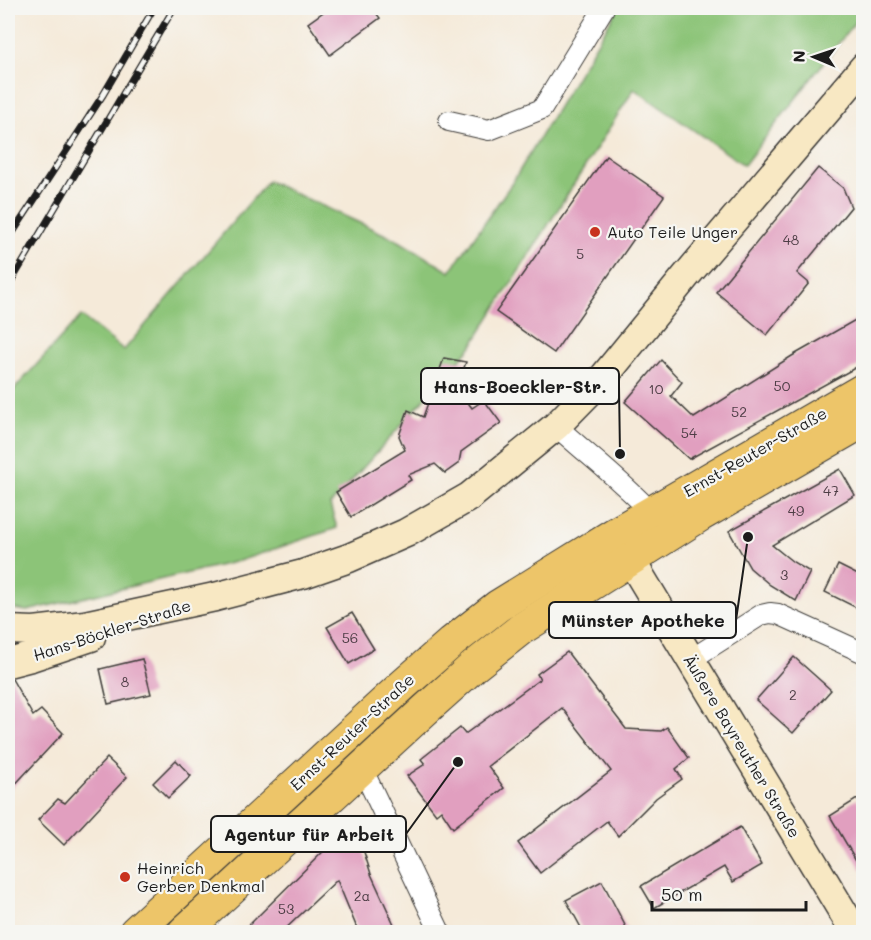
<svg xmlns="http://www.w3.org/2000/svg" width="871" height="940" viewBox="0 0 871 940" font-family="Mali,sans-serif">
<style>
.green{fill:#8cc478;stroke:#54704a;stroke-width:1.5}
.building{fill:#e19fbf}
.lines{fill:none;stroke-linecap:round;stroke-linejoin:round}
.street-casing{stroke:#3d3b38;stroke-width:22}
.secondary-casing{stroke:#3d3b38;stroke-width:31}
.primary-casing{stroke:#3d3b38;stroke-width:34}
.street{stroke:#fff;stroke-width:20}
.secondary{stroke:#f8e8c3;stroke-width:28}
.primary{stroke:#edc569;stroke-width:32}
.rail-casing{stroke:#1c1c1c;stroke-width:7}
.rail{stroke:#f6f6f2;stroke-width:4.5;stroke-dasharray:14;stroke-linecap:butt}
.poi-dot{fill:#c8321e;stroke:#f6f6f2;stroke-width:2}
.labels{text-anchor:middle;stroke-width:4.5;stroke-linejoin:round;paint-order:stroke}
.number-label{font-size:14px;fill:#4d3d45}
.poi-label{font-size:16px;fill:#1c1c1c;stroke:#f6f6f2;text-anchor:start}
.street-label{font-size:16px;fill:#1c1c1c;stroke:#f6f6f2}
.leader{fill:none;stroke:#1c1c1c;stroke-width:2}
.callout-dot{fill:#1c1c1c;stroke:#f6f6f2;stroke-width:2}
.callout{fill:#f6f6f2;stroke:#1c1c1c;stroke-width:2}
.callout-label{font-size:18px;text-anchor:middle;font-weight:bold;fill:#1c1c1c}
</style>
<rect width="100%" height="100%" fill="#f6f6f2"/>
<filter id="ink" filterUnits="userSpaceOnUse"><feTurbulence type="fractalNoise" baseFrequency=".0167" numOctaves="2"/><feDisplacementMap in="SourceGraphic" scale="12" xChannelSelector="R" yChannelSelector="G"/><feConvolveMatrix kernelMatrix="1 2 1 2 8 2 1 2 1" color-interpolation-filters="sRGB"/></filter>
<filter id="wash" filterUnits="userSpaceOnUse"><feTurbulence type="fractalNoise" baseFrequency=".008" numOctaves="4" result="noise"/><feDisplacementMap in="SourceGraphic" scale="24" xChannelSelector="R" yChannelSelector="G"/><feGaussianBlur stdDeviation="1.35" result="paint"/><feColorMatrix in="noise" values="0 0 0 0 0 0 0 0 0 0 0 0 0 0 0 0 0 1.4 0 .05"/><feComposite in="paint" operator="in"/></filter>
<g filter="url(#wash)">
<rect width="100%" height="100%" fill="#f5ead9"/>
<!-- green -->
<path class="green" d="M618 8H863V12L744 165 634 89 471 347 330 505 337 528 239 561 27 611 8 608V396L81 316 124 350 268 181 399 241 450 272 512 183Z"/>
<g id="blocks">
<!-- building -->
<g class="building">
<path d="M329 8H372L380 18 330 55 308 23Z"/>
<path d="M606 156 664 196 554 353 496 312Z"/>
<path d="M818 168 843 188 851 207 797 273 809 283 767 335 716 292Z"/>
<path d="M864 315V363L689 459 625 402 661 360 682 382 671 396 694 418 792 356Z"/>
<path d="M444 358 466 362 457 388 472 408 484 400 501 423 461 452 459 463 445 473 435 464 408 475 411 480 351 517 336 492 405 450 399 436 408 410 423 417Z"/>
<path d="M840 469 855 495 772 545 793 562 810 572 796 601 770 585 750 568 729 531Z"/>
<path d="M838 565 864 578V599L859 609 825 592Z"/>
<path d="M352 613 374 649 349 664 327 627Z"/>
<path d="M567 652 626 729 661 731 667 727 689 758 676 769 682 779 656 798 618 836 607 821 540 873 518 843 611 771 562 708 488 766 504 788 453 828 441 810 436 814 407 776 425 764 421 759 460 728 465 734 540 679 537 674Z"/>
<path d="M794 657 831 690 793 733 756 700Z"/>
<path d="M142 659 151 694 108 704 100 669Z"/>
<path d="M8 679H12L33 716 41 710 63 733 8 792Z"/>
<path d="M107 758 127 777 64 845 38 820 58 799 65 803Z"/>
<path d="M176 760 191 776 168 798 153 783Z"/>
<path d="M857 799 864 811V874L830 816Z"/>
<path d="M740 827 762 865 733 882 724 867 654 908 641 886Z"/>
<path d="M343 832 363 849 371 874 398 933H359L337 880 281 933H241Z"/>
<path d="M602 881 629 933H584L566 900Z"/>
</g>
</g>
</g>
<g filter="url(#ink)">
<use href="#blocks" fill-opacity="0" stroke="#3d3b38" stroke-width="1.5"/>
<g class="lines">
<defs>
<g id="street">
<path d="M449 121 489 130 542 109 604 8"/>
<path d="M556 426C588 455 622 481 651 512"/>
<path d="M690 660 761 615 770 613 778 614 864 653"/>
<path d="M362 768 440 932"/>
</g>
<g id="secondary">
<path d="M614 547 625 552 630 559 855 932"/>
<path d="M8 630 34 631 85 625 215 597 303 574 349 558 406 533 469 497 556 426 602 379 686 276 864 67"/>
<path d="M8 663 31 657 91 637"/>
</g>
<g id="primary">
<path d="M135 932 403 685 452 642 498 606 614 534 864 389"/>
<path d="M184 932 425 710 473 667 521 629 701 515 864 421"/>
</g>
</defs>
<!-- street casing -->
<use href="#street" class="street-casing"/>
<!-- secondary casing -->
<use href="#secondary" class="secondary-casing"/>
<!-- primary casing -->
<use href="#primary" class="primary-casing"/>
<!-- street -->
<use href="#street" class="street"/>
<!-- secondary -->
<use href="#secondary" class="secondary"/>
<!-- primary -->
<use href="#primary" class="primary"/>
<defs>
<g id="rail">
<path d="M8 240 103 95 154 8"/>
<path d="M8 287 174 8"/>
</g>
</defs>
<!-- rail casing -->
<use href="#rail" class="rail-casing"/>
<!-- rail -->
<use href="#rail" class="rail"/>
</g>
</g>
<!-- markers -->
<g class="poi-dot">
<circle cx="595" cy="232" r="6"/>
<circle cx="125" cy="877" r="6"/>
</g>
<g class="labels">
<!-- number labels -->
<g class="number-label">
<text x="791" y="245">48</text>
<text x="580" y="259">5</text>
<text x="782" y="391">50</text>
<text x="656" y="394">10</text>
<text x="739" y="417">52</text>
<text x="689" y="438">54</text>
<text x="831" y="496">47</text>
<text x="796" y="516">49</text>
<text x="784" y="580">3</text>
<text x="350" y="643">56</text>
<text x="125" y="687">8</text>
<text x="793" y="700">2</text>
<text x="362" y="901">2a</text>
<text x="286" y="914">53</text>
</g>
<!-- poi labels -->
<g class="poi-label">
<text x="607" y="238">Auto Teile Unger</text>
<text x="137" y="874">Heinrich<tspan x="137" dy="18">Gerber Denkmal</tspan></text>
</g>
<!-- street labels -->
<g class="street-label">
<text transform="translate(755 452) rotate(-30)" y="6">Ernst-Reuter-Straße</text>
<text transform="translate(112 630) rotate(-18)" y="6">Hans-Böckler-Straße</text>
<text transform="translate(352 732) rotate(-43)" y="6">Ernst-Reuter-Straße</text>
<text transform="translate(742 746) rotate(59)" y="6">Äußere Bayreuther Straße</text>
</g>
</g>
<!-- callouts -->
<path class="leader" d="M620 454L619 386M748 537L736 620M458 762L406 834"/>
<g class="callout-dot">
<circle cx="620" cy="454" r="6"/>
<circle cx="748" cy="537" r="6"/>
<circle cx="458" cy="762" r="6"/>
</g>
<g class="callout">
<rect x="421" y="368" width="198" height="36" rx="6"/>
<rect x="549" y="602" width="187" height="36" rx="6"/>
<rect x="211" y="816" width="195" height="36" rx="6"/>
</g>
<g class="callout-label">
<text x="520" y="393">Hans-Boeckler-Str.</text>
<text x="643" y="627">Münster Apotheke</text>
<text x="309" y="841">Agentur für Arbeit</text>
</g>
<!-- margin -->
<rect width="871" height="940" fill="none" stroke="#f6f6f2" stroke-width="30"/>
<!-- north arrow -->
<g transform="translate(814 57) rotate(272)" stroke="#f6f6f2" stroke-width="4.5" paint-order="stroke">
<path d="M0-4.5L10 22L0 15L-10 22Z" fill="#1c1c1c"/>
<text y="-9" font-size="16" font-weight="bold" text-anchor="middle" fill="#1c1c1c">N</text>
</g>
<!-- scale -->
<path d="M652 901v9h154v-9" fill="none" stroke="#1c1c1c" stroke-width="3"/>
<text x="661" y="901" font-size="18" fill="#1c1c1c" stroke="#f6f6f2" stroke-width="4.5" paint-order="stroke">50 m</text>
</svg>
